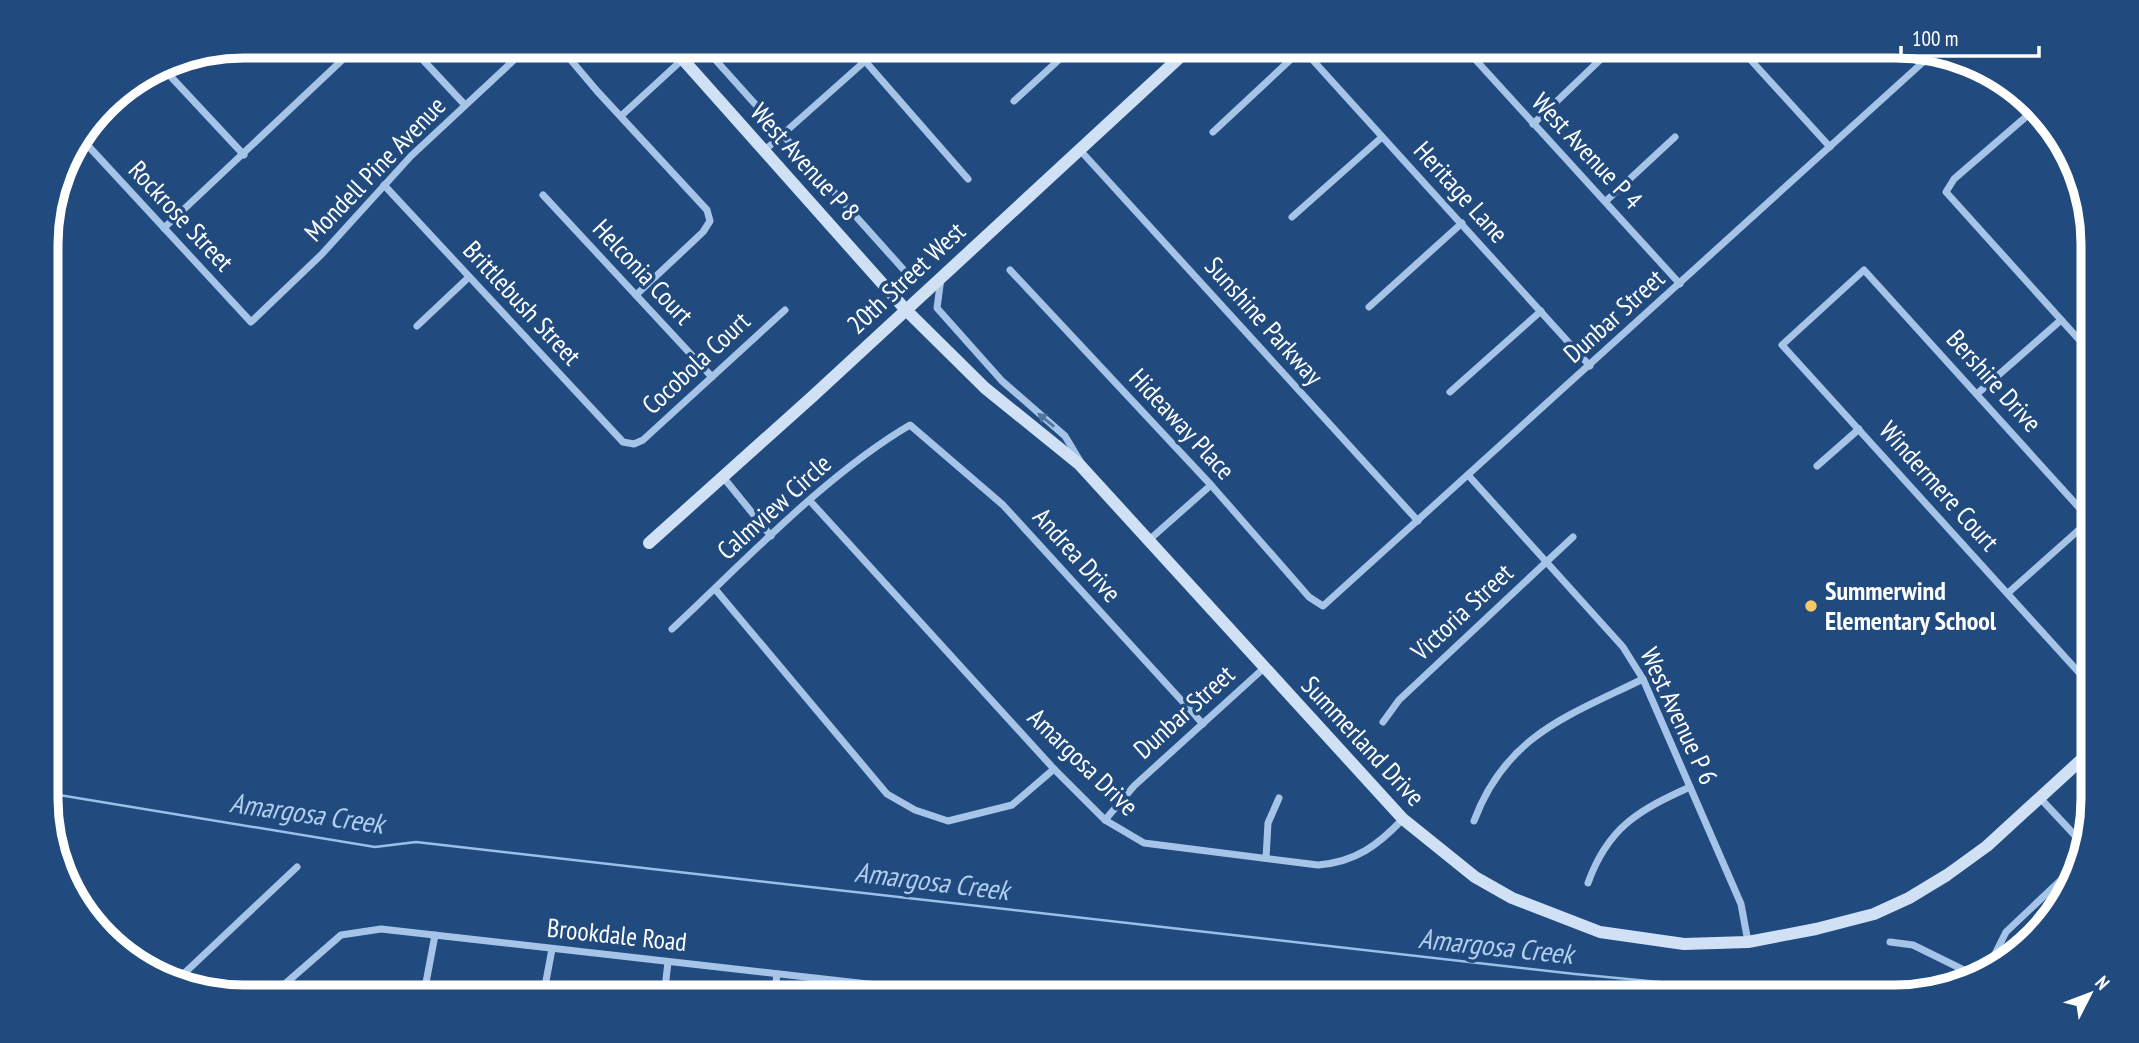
<svg xmlns="http://www.w3.org/2000/svg" width="2139" height="1043" viewBox="0 0 2139 1043" font-family="'PT Sans Narrow',sans-serif">
<style>
.lines{fill:none;stroke-linecap:round;stroke-linejoin:round}
.stream{stroke:#9abfe8;stroke-width:2.5}
.street{stroke:#a6c4e7;stroke-width:7}
.secondary{stroke:#d0e1f6;stroke-width:12}
.oneway{fill:#5075a3}
.poi-dot{fill:#f3ca68;stroke:#214b7f;stroke-width:2.5}
.labels{text-anchor:middle;stroke-width:7;stroke-linejoin:round;paint-order:stroke}
.street-label{font-size:26px;fill:#fff;stroke:#214b7f}
.poi-label{font-size:26px;font-weight:bold;fill:#fff;stroke:#214b7f;text-anchor:start}
.water-label{font-size:28px;font-style:italic;fill:#b1ceef;stroke:#214b7f}
.rim{fill:none;stroke:#fff;stroke-width:9}
</style>
<rect width="100%" height="100%" fill="#214b7f"/>
<g class="lines">
<!-- stream -->
<path class="stream" d="M47 793 375 847 416 842 1575 974 1816 997"/>
<!-- street -->
<g class="street">
<path d="M410 46 465 105"/>
<path d="M559 46 597 91 707 210 710 221 703 232 636 295"/>
<path d="M703 46 903 269"/>
<path d="M1300 46 1590 366"/>
<path d="M1463 46 1680 284"/>
<path d="M1738 46 1830 147"/>
<path d="M865 61 968 179"/>
<path d="M160 65 244 155"/>
<path d="M165 71 178 58"/>
<path d="M1014 101 1074 46"/>
<path d="M2026 101 2034 110"/>
<path d="M2035 109 1954 179 1946 192 2092 354"/>
<path d="M621 116 683 59"/>
<path d="M1533 124 1602 58"/>
<path d="M1213 132 1303 48"/>
<path d="M80 137 251 322 321 255 411 156 529 46"/>
<path d="M1079 149 1418 521"/>
<path d="M765 150 882 46"/>
<path d="M384 185 623 442 634 444 643 440 785 310"/>
<path d="M543 195 712 377"/>
<path d="M1606 201 1675 137"/>
<path d="M1292 217 1382 137"/>
<path d="M164 228 357 46"/>
<path d="M1010 270 1211 485 1309 597 1323 606 1932 54"/>
<path d="M941 278 937 308 1002 381 1065 436 1080 461"/>
<path d="M1369 307 1462 223"/>
<path d="M417 326 469 277"/>
<path d="M1450 392 1541 311"/>
<path d="M1978 393 2061 320"/>
<path d="M1817 466 1859 429"/>
<path d="M1468 475 1623 647 1643 679 1741 904 1748 942"/>
<path d="M723 477 771 536"/>
<path d="M811 502 1054 769 1105 820 1144 843 1318 865C1356 862 1378 845 1403 819"/>
<path d="M2093 523 1864 270 1782 345 2093 688"/>
<path d="M1149 540 1211 485"/>
<path d="M715 589 887 794 915 810 948 821 1012 805 1054 769"/>
<path d="M2008 593 2090 520"/>
<path d="M672 629C745 561 825 475 910 425L1003 505 1203 724"/>
<path d="M1383 722 1399 700 1573 537"/>
<path d="M2040 798 2083 844"/>
<path d="M1105 820 1134 786 1264 668"/>
<path d="M1474 821C1506 735 1568 716 1643 679"/>
<path d="M1266 858 1268 823 1279 798"/>
<path d="M1588 883C1608 827 1639 810 1690 787"/>
<path d="M1890 942 1913 945 1974 975"/>
<path d="M1987 970 2006 932 2079 863"/>
<path d="M175 982 297 867"/>
<path d="M270 997 341 935 381 929 983 997"/>
<path d="M419 997 425 988 435 935"/>
<path d="M543 997 552 949"/>
<path d="M664 997 668 962"/>
<path d="M774 997 777 974"/>
</g>
<!-- secondary -->
<g class="secondary">
<path d="M671 46 905 309 985 388 1079 464 1403 819 1475 877 1512 898 1600 932 1684 944 1748 942 1816 929 1874 914 1909 898 1947 875 1987 846 2093 749"/>
<path d="M649 543 813 396 1192 46"/>
</g>
</g>
<!-- one-way arrows -->
<defs><path id="oneway-solid" d="M-6-.8H1V-3.2L6.5 0L1 3.2V.8H-6Z" transform="scale(1.75)"/></defs>
<use class="oneway" href="#oneway-solid" transform="translate(1046 420) rotate(-141)"/>
<!-- markers -->
<circle class="poi-dot" cx="1811" cy="606" r="7"/>
<g class="labels">
<!-- street labels -->
<g class="street-label">
<text transform="translate(1587 151) rotate(47)" y="9">West Avenue P 4</text>
<text transform="translate(805 162) rotate(48)" y="9">West Avenue P 8</text>
<text transform="translate(375 169) rotate(-46)" y="9">Mondell Pine Avenue</text>
<text transform="translate(1461 192) rotate(48)" y="9">Heritage Lane</text>
<text transform="translate(181 216) rotate(47)" y="9">Rockrose Street</text>
<text transform="translate(643 272) rotate(47)" y="9">Helconia Court</text>
<text transform="translate(906 278) rotate(-43)" y="9">20th Street West</text>
<text transform="translate(522 303) rotate(47)" y="9">Brittlebush Street</text>
<text transform="translate(1614 316) rotate(-42)" y="9">Dunbar Street</text>
<text transform="translate(1264 321) rotate(48)" y="9">Sunshine Parkway</text>
<text transform="translate(696 363) rotate(-43)" y="9">Cocobola Court</text>
<text transform="translate(1994 381) rotate(48)" y="9">Bershire Drive</text>
<text transform="translate(1182 424) rotate(47)" y="9">Hideaway Place</text>
<text transform="translate(1939 486) rotate(48)" y="9">Windermere Court</text>
<text transform="translate(774 507) rotate(-42)" y="9">Calmview Circle</text>
<text transform="translate(1077 555) rotate(48)" y="9">Andrea Drive</text>
<text transform="translate(1462 612) rotate(-43)" y="9">Victoria Street</text>
<text transform="translate(1184 712) rotate(-42)" y="9">Dunbar Street</text>
<text transform="translate(1679 716) rotate(65)" y="9">West Avenue P 6</text>
<text transform="translate(1363 741) rotate(47)" y="9">Summerland Drive</text>
<text transform="translate(1083 762) rotate(44)" y="9">Amargosa Drive</text>
<text transform="translate(617 935) rotate(6)" y="9">Brookdale Road</text>
</g>
<!-- poi labels -->
<g class="poi-label">
<text x="1825" y="600">Summerwind<tspan x="1825" dy="30">Elementary School</tspan></text>
</g>
<!-- water labels -->
<g class="water-label">
<text transform="translate(307 813) rotate(8)" y="10">Amargosa Creek</text>
<text transform="translate(932 881) rotate(7)" y="10">Amargosa Creek</text>
<text transform="translate(1496 946) rotate(6)" y="10">Amargosa Creek</text>
</g>
</g>
<!-- crop -->
<path d="M0 0H2139V1043H0ZM244 58H1895A186 186 0 0 1 2081 244V799A186 186 0 0 1 1895 985H244A186 186 0 0 1 58 799V244A186 186 0 0 1 244 58Z" fill="#214b7f" fill-rule="evenodd"/>
<path class="rim" d="M244 58H1895A186 186 0 0 1 2081 244V799A186 186 0 0 1 1895 985H244A186 186 0 0 1 58 799V244A186 186 0 0 1 244 58Z"/>
<!-- north arrow -->
<g transform="translate(2090 994) rotate(48)" stroke="#214b7f" stroke-width="5" paint-order="stroke">
<path d="M0-5L12 26L0 18L-12 26Z" fill="#ffffff"/>
<text y="-10" font-size="19" font-weight="bold" text-anchor="middle" fill="#ffffff">N</text>
</g>
<!-- scale -->
<path d="M1901 46v10h138v-10" fill="none" stroke="#ffffff" stroke-width="3.5"/>
<text x="1912" y="46" font-size="21" fill="#ffffff" stroke="#214b7f" stroke-width="5" paint-order="stroke">100 m</text>
</svg>
